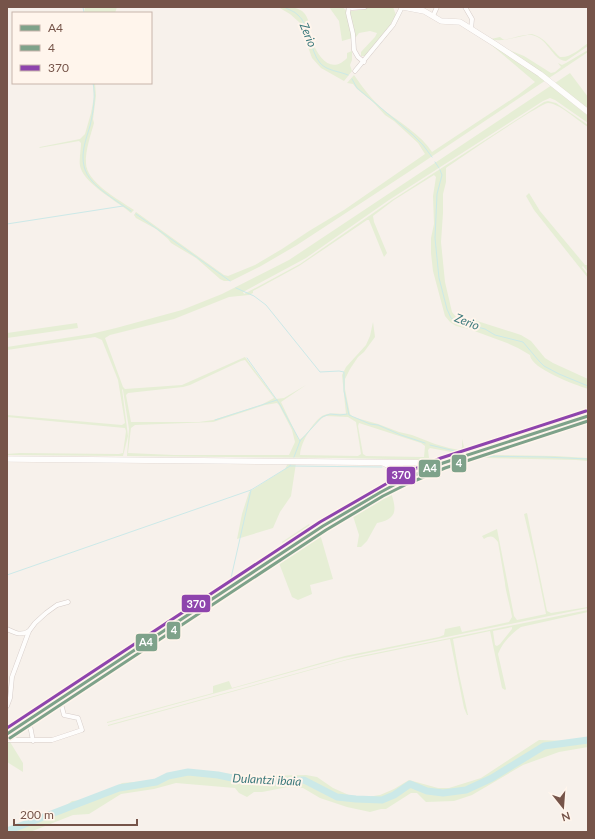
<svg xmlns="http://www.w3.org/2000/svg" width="595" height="839" viewBox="0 0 595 839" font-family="Lato,sans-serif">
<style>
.green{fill:#e6eed5;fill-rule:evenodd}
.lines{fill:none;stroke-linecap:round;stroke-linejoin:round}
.stream{stroke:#cce9e8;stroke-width:1}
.river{stroke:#cce9e8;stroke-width:7}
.street-casing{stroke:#d6ccc8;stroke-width:5}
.secondary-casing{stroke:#d7ccc7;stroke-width:6}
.primary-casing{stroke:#d8cec9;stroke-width:7}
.street{stroke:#fefdfc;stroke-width:4}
.secondary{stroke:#fefdfc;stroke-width:5.5}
.primary{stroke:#f2ece5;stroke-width:6}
.bus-1-casing{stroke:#fff5ec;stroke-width:6}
.bus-2-casing{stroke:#fff5ec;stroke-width:6}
.bus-3-casing{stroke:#fff5ec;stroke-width:6}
.bus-1{stroke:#7ea28a;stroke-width:3}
.bus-2{stroke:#7ea28a;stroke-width:3}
.bus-3{stroke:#8e44ad;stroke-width:3}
.labels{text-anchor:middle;stroke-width:4;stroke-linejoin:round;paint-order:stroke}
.water-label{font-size:12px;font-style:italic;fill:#3c797c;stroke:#fff5ec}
.line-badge{stroke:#fff5ec;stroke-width:1.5}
.badge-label{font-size:11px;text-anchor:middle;font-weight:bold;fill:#fff}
</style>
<rect width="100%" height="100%" fill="#f7f1eb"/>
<!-- green -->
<g class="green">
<path d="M85 7H117L115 13H84Z"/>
<path d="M278 7C286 7 295 6 302 11 311 18 310 34 313 43 319 59 332 74 347 58V53L352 51V60L350 65 352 71 344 81 321 68 312 58 299 22 290 14Z"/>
<path d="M329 7H342C351 15 360 9 370 7 377 6 385 7 393 7L396 15C388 30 377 43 365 56H361V52L375 37 377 33 370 31 359 33 356 37 342 41 339 21Z"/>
<path d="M532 34C547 39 549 47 560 57 570 58 580 49 588 43V46L566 61C554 61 548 40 535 36 522 31 507 44 491 39L500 37 504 40Z"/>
<path d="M489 43 543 73 509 50 524 56 551 73 555 72 561 67 558 63 562 65 566 63 588 50V52L407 173 297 245 261 266 231 281H224L220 279 196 258 171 243 168 239 156 229 136 218 134 215 136 212 224 275 228 276 255 265 282 249 309 231 344 210 425 154 418 143 394 121 385 115 373 102 357 89 353 84 347 83 354 75C363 88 373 101 385 111 401 123 421 135 432 152L518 95 535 82Z"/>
<path d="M570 73 588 97V109L558 91 588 116V123L555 100 550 98 543 101 389 200 306 258 243 292 244 294 300 264 392 200 544 102 548 101 556 103 588 125V127C578 121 559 103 548 103 539 104 459 159 446 168V182L443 194V213L441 242 445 282 452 312 456 317 464 320H474L521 335 531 341 545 358 553 363 588 379V389C576 385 531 369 530 355L518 348 507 343 469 329 456 326 450 322 445 316 433 271 431 253V238L434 224 433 196 436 177 434 175 394 200 373 216 374 222 387 253 384 257 369 220H367L299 266 253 291V293L249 295 229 297 174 319 110 335 105 338 123 387 125 389 182 385 245 357 276 399 284 398 306 385 281 402 299 440C304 437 307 433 310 429 323 412 325 413 346 414L342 375 346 367 366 345 370 336 373 322 375 337 364 352 358 357 350 369 345 379V389L350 414 353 417 378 424 399 432 412 435 435 444 449 448 460 450 462 447V439L464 447 466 448 588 410V413L437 460 342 458 127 456 129 429 123 390 122 389 128 436 123 456 7 455V454L20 453 119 454 123 453 126 431 125 428 114 427 7 417V415L122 425 125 423 118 380 102 340 95 337 7 350V347L91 334 116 328 182 310 222 294 289 260ZM245 360 274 398 261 405 213 420 199 422H131L126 395 128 393 183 387 190 385 241 361ZM277 403 279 405 292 430 295 442 289 455H174L128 453 131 428 135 425 213 422 265 405ZM326 416 348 417 356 422 361 454 358 456 300 455C301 441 313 422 326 416ZM359 423 421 443 425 446 424 457 366 456 363 454 358 426ZM430 448 451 452V454L439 458H429L428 450Z"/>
<path d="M93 83H95L96 96 93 119 94 123C91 134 85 151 86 163 86 182 119 200 134 210L131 213C117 201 84 184 80 166 79 159 81 150 81 143L79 141 39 148 40 147 80 139 85 134 91 113 94 97Z"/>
<path d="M529 193 540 211 585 265H588V272L583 266 582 267 588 275V278L534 210 526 196Z"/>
<path d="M77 323 78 328 7 338V333Z"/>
<path d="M588 420V422C579 425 572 432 562 431L491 453 492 455 555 456 588 458V461L576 460 484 458 473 459 462 463 461 469 452 465C434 472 406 480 391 493 397 510 397 519 377 523L367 541 361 547H357L359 535 352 513 320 534 333 579 310 585 312 594 298 600 292 597 279 563 274 564 147 647 115 670 68 701 67 700 337 521 412 480 433 470 459 461Z"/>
<path d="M288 463H296L291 496 280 512 273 528 237 539 242 514 249 492 285 469Z"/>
<path d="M527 513 547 611 551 613 588 607V608L339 659 107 723V722L213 693V686L229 681 232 688 345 656 439 637 444 635 445 629 460 626 462 632 509 622 512 617C511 609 505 589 505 583L498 542C493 536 491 535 484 539L482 536 497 529 514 616 517 620 546 614 535 560 524 514Z"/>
<path d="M309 524 312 528 229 583 231 579 283 545 282 542Z"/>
<path d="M588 610V612L521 627C511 634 503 642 498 654L506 689 505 690 502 688 490 631 453 639 459 674 468 715H467L464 708 450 639 347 660 108 726V725L356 657ZM512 627V629L500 644 497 646 495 645 493 631Z"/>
<path d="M588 738V747L559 752 523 765 472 795 454 801 426 802 417 793H411L386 809H381L370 812 347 807 320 798 303 788 288 787 262 792H254L247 797 239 793 235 788 176 783 154 789 121 794 89 814 73 815 30 832H7V829L64 807 72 801 82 800 110 790 122 783 158 780 175 773 191 771 258 776 306 775 317 777 333 788 351 796 367 797 380 795 394 789 409 780 438 788H449L481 778 539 740 570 741Z"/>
<path d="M7 741 10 742 23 763V772L7 762Z"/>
</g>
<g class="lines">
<!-- stream -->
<g class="stream">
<path d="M83 7 84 13"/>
<path d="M284 7C289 10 294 11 298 15 309 24 310 51 320 63 327 71 339 71 348 75"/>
<path d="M352 79 357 88 412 134 423 145 432 157"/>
<path d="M93 83C96 96 93 113 90 126 84 145 77 164 92 181 99 190 121 204 131 211"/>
<path d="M435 162 439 168"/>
<path d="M440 170 442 175 437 194 435 238 439 278 447 309 451 318 458 322 485 329 495 335 523 342 539 361 544 366 559 374 588 386"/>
<path d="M136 214 230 281"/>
<path d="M7 224 123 206"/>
<path d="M236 288 254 296 266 305 320 372 339 371 344 372V391L349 415 370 424 378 425 401 435 425 443"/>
<path d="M247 358 279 403 300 441"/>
<path d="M215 420 277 400"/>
<path d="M430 445 459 452"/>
<path d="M473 456 545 457 588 459"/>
<path d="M294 457 300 441 322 417 330 414 340 415 347 414"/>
<path d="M290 466 382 467"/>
<path d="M7 575 251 490 290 466 291 464"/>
<path d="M184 611 231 578 251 490"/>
</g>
<!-- river -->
<path class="river" d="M7 831 119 788 156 782 168 776 188 772 218 775 246 781 270 782 304 780 337 797 356 799 382 800 394 795 410 784 427 791 443 793 466 790 492 778 544 746 588 740"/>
<defs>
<g id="street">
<path d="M349 7 348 13 353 34 354 50 358 57 364 62"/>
<path d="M350 7 352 8 365 7"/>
<path d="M465 7 472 19 471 29"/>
<path d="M433 16 437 7"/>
<path d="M355 71 393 25 402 7"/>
<path d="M7 629C15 633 21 636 29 631"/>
<path d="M7 706 10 698 12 677 29 631 35 623 46 613 57 605 68 602"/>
<path d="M29 720 33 741"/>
<path d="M7 740H52L82 730 78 718 64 715 60 700"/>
</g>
<g id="secondary">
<path d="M403 7 424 11 441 21 460 22 495 44 540 74 588 112"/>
<path d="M7 459 443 463"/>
<path d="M383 463C392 466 396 475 405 479"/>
<path d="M394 464H398C403 468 404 472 405 479"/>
</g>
<path id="primary" d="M7 734 323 526 381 492 405 479 443 463 588 416"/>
</defs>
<!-- street casing -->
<use href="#street" class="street-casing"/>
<!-- secondary casing -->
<use href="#secondary" class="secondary-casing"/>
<!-- primary casing -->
<use href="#primary" class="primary-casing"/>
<!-- street -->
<use href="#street" class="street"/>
<!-- secondary -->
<use href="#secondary" class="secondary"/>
<!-- primary -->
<use href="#primary" class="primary"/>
<defs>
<path id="bus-1" d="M7 734 323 526 381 492 405 479 443 463 588 416"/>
<path id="bus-2" d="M10 738 326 530 383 496 407 484 445 468 588 421"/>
<path id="bus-3" d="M7 728 320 522 379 488 403 474 441 458 586 411"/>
</defs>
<!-- bus-1 casing -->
<use href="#bus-1" class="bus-1-casing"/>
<!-- bus-2 casing -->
<use href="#bus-2" class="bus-2-casing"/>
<!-- bus-3 casing -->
<use href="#bus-3" class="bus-3-casing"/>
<!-- bus-1 -->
<use href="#bus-1" class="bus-1"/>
<!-- bus-2 -->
<use href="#bus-2" class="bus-2"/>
<!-- bus-3 -->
<use href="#bus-3" class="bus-3"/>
</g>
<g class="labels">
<!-- water labels -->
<g class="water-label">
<text transform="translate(308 35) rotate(67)" y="4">Zerio</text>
<text transform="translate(467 322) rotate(22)" y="4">Zerio</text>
<text transform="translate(267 780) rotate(3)" y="4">Dulantzi ibaia</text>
</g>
</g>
<g class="line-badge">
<rect x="451" y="454" width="16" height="19" rx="4" fill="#7ea28a"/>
<rect x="418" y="459" width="23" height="19" rx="4" fill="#7ea28a"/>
<rect x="386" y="466" width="30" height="19" rx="4" fill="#8e44ad"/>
<rect x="181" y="594" width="30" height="19" rx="4" fill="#8e44ad"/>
<rect x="166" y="621" width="15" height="19" rx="4" fill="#7ea28a"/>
<rect x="135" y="633" width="23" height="19" rx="4" fill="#7ea28a"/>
</g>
<g class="badge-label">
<text x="459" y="467">4</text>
<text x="430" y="472">A4</text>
<text x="401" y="479">370</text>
<text x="196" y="608">370</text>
<text x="174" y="634">4</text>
<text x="146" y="646">A4</text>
</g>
<!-- border -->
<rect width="595" height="839" fill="none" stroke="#765449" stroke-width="16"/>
<!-- legend -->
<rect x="12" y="12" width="140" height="72" fill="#fff5ec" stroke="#c8b5ab"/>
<rect x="20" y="25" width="20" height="6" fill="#7ea28a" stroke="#c8b5ab"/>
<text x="48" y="32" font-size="12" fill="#765449">A4</text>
<rect x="20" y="45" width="20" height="6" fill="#7ea28a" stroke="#c8b5ab"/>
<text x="48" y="52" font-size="12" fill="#765449">4</text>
<rect x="20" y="65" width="20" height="6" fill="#8e44ad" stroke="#c8b5ab"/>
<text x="48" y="72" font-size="12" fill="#765449">370</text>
<!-- north arrow -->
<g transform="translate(563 807) rotate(163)" stroke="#fff5ec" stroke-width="3" paint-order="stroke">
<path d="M0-3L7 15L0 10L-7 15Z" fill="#765449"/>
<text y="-6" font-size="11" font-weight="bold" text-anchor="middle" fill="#765449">N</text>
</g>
<!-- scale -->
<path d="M14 819v6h123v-6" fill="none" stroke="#765449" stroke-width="2"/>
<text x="20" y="819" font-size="12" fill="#765449" stroke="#fff5ec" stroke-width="3" paint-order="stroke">200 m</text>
</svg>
